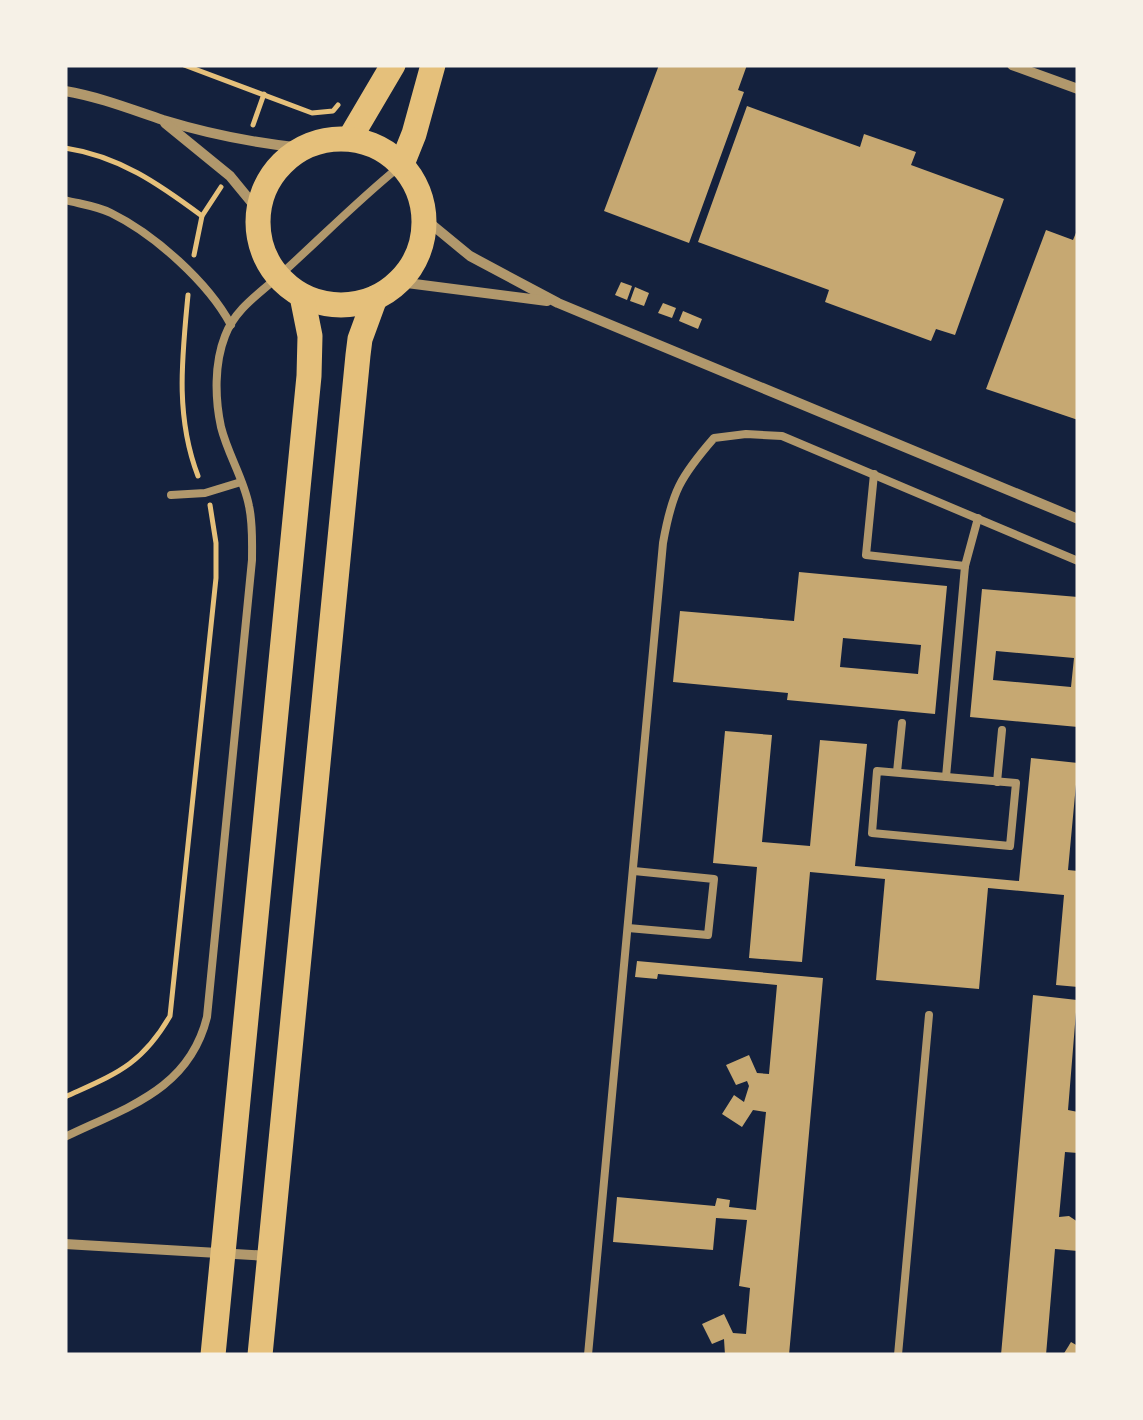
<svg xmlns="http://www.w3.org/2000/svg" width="1143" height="1420" viewBox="0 0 1143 1420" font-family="Poppins,sans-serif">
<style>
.building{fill:#c6a872;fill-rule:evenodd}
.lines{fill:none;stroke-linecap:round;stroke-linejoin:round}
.path{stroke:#e5c07b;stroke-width:5}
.service{stroke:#b1986c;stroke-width:8}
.minor{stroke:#b1986c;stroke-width:10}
.primary{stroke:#e5c07b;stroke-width:25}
</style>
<rect width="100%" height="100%" fill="#14213d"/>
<!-- building -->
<g class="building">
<path d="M659 65H747L738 90 744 92 689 243 604 211Z"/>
<path d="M747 106 860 147 864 134 916 152 911 165 1004 199 955 335 936 329 931 341 825 302 829 290 698 242Z"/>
<path d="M1078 228V420L986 389 1046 230 1073 240Z"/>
<path d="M621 282 632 286 627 300 615 295Z"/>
<path d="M635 287 649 293 644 306 630 301Z"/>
<path d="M663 303 676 308 672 318 658 313Z"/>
<path d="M683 311 702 319 698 329 679 321Z"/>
<path d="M799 572 947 586 935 714 787 700 788 693 673 682 680 611 794 621ZM843 638 921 645 918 674 840 667Z"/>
<path d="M982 589 1078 597V727L970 717ZM996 651 1074 658 1071 687 993 680Z"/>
<path d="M725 731 772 735 762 842 810 846 820 740 867 744 855 866 1019 881 1031 758 1078 763 1068 870 1078 871V987L1056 985 1064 895 988 888 979 989 876 980 885 879 810 872 802 962 749 958 757 867 713 863Z"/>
<path d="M637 961 823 978 789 1355H725L724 1339 712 1344 702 1324 724 1314 733 1333 746 1334 750 1288 739 1286 747 1220 716 1218 713 1250 613 1242 617 1197 715 1206 717 1198 730 1200 729 1207 756 1210 766 1112 753 1110 742 1127 722 1114 734 1095 744 1102 749 1086 747 1081 736 1085 726 1065 749 1055 757 1073 769 1074 777 985 658 974 657 979 635 977Z"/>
<path d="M1033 995 1077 1000 1068 1110 1078 1112V1153L1065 1152 1059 1217 1069 1216 1078 1222V1251L1055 1249 1046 1355H1001Z"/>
<path d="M1071 1342 1078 1346V1355H1063Z"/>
</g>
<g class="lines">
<!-- path -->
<g class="path">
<path d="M184 65 312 113 333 111 338 105"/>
<path d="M253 125 264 94"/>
<path d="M65 148C119 156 159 184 202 216"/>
<path d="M194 255 202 216 221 187"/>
<path d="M188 295C182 358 175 416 198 476"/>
<path d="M65 1097C115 1074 141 1066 170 1016L216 578V543L210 505"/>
</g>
<!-- service -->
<g class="service">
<path d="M65 200C80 204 97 206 111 213 154 234 208 282 231 325"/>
<path d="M874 474 866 555 965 566"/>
<path d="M171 495 205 493 241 482"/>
<path d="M877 771 1016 783 1010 846 872 833Z"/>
<path d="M897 772 902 723"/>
<path d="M946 777 965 566 978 518"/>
<path d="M997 782 1002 730"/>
<path d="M628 928 708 935 714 879 634 871"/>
<path d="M65 1137C127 1107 189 1090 207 1017L252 560C252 542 253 524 249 506 244 479 228 455 221 427 215 399 214 364 225 336 235 309 259 294 280 275 320 239 357 201 399 167"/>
<path d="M588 1355 663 543C672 492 680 477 714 438L746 434 782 436 1078 561"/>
<path d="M898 1355 929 1015"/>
</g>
<!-- minor -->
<g class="minor">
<path d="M1012 65 1078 89"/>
<path d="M65 91C100 97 130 109 163 120 209 134 254 143 302 148"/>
<path d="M165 123 230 176 258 210"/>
<path d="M425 219 470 256 558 303 1078 519"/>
<path d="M399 282 547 301"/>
<path d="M65 1244 269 1256"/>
</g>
<!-- primary -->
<g class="primary">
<path d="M350 138 393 65"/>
<circle cx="341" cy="222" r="83"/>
<path d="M402 164 414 134 433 65"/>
<path d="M213 1355 309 376 310 336 302 296"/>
<path d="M260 1355 358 355 360 339 375 298"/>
</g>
</g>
<!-- border -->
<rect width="1143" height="1420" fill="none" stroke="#f6f1e7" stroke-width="135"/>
</svg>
